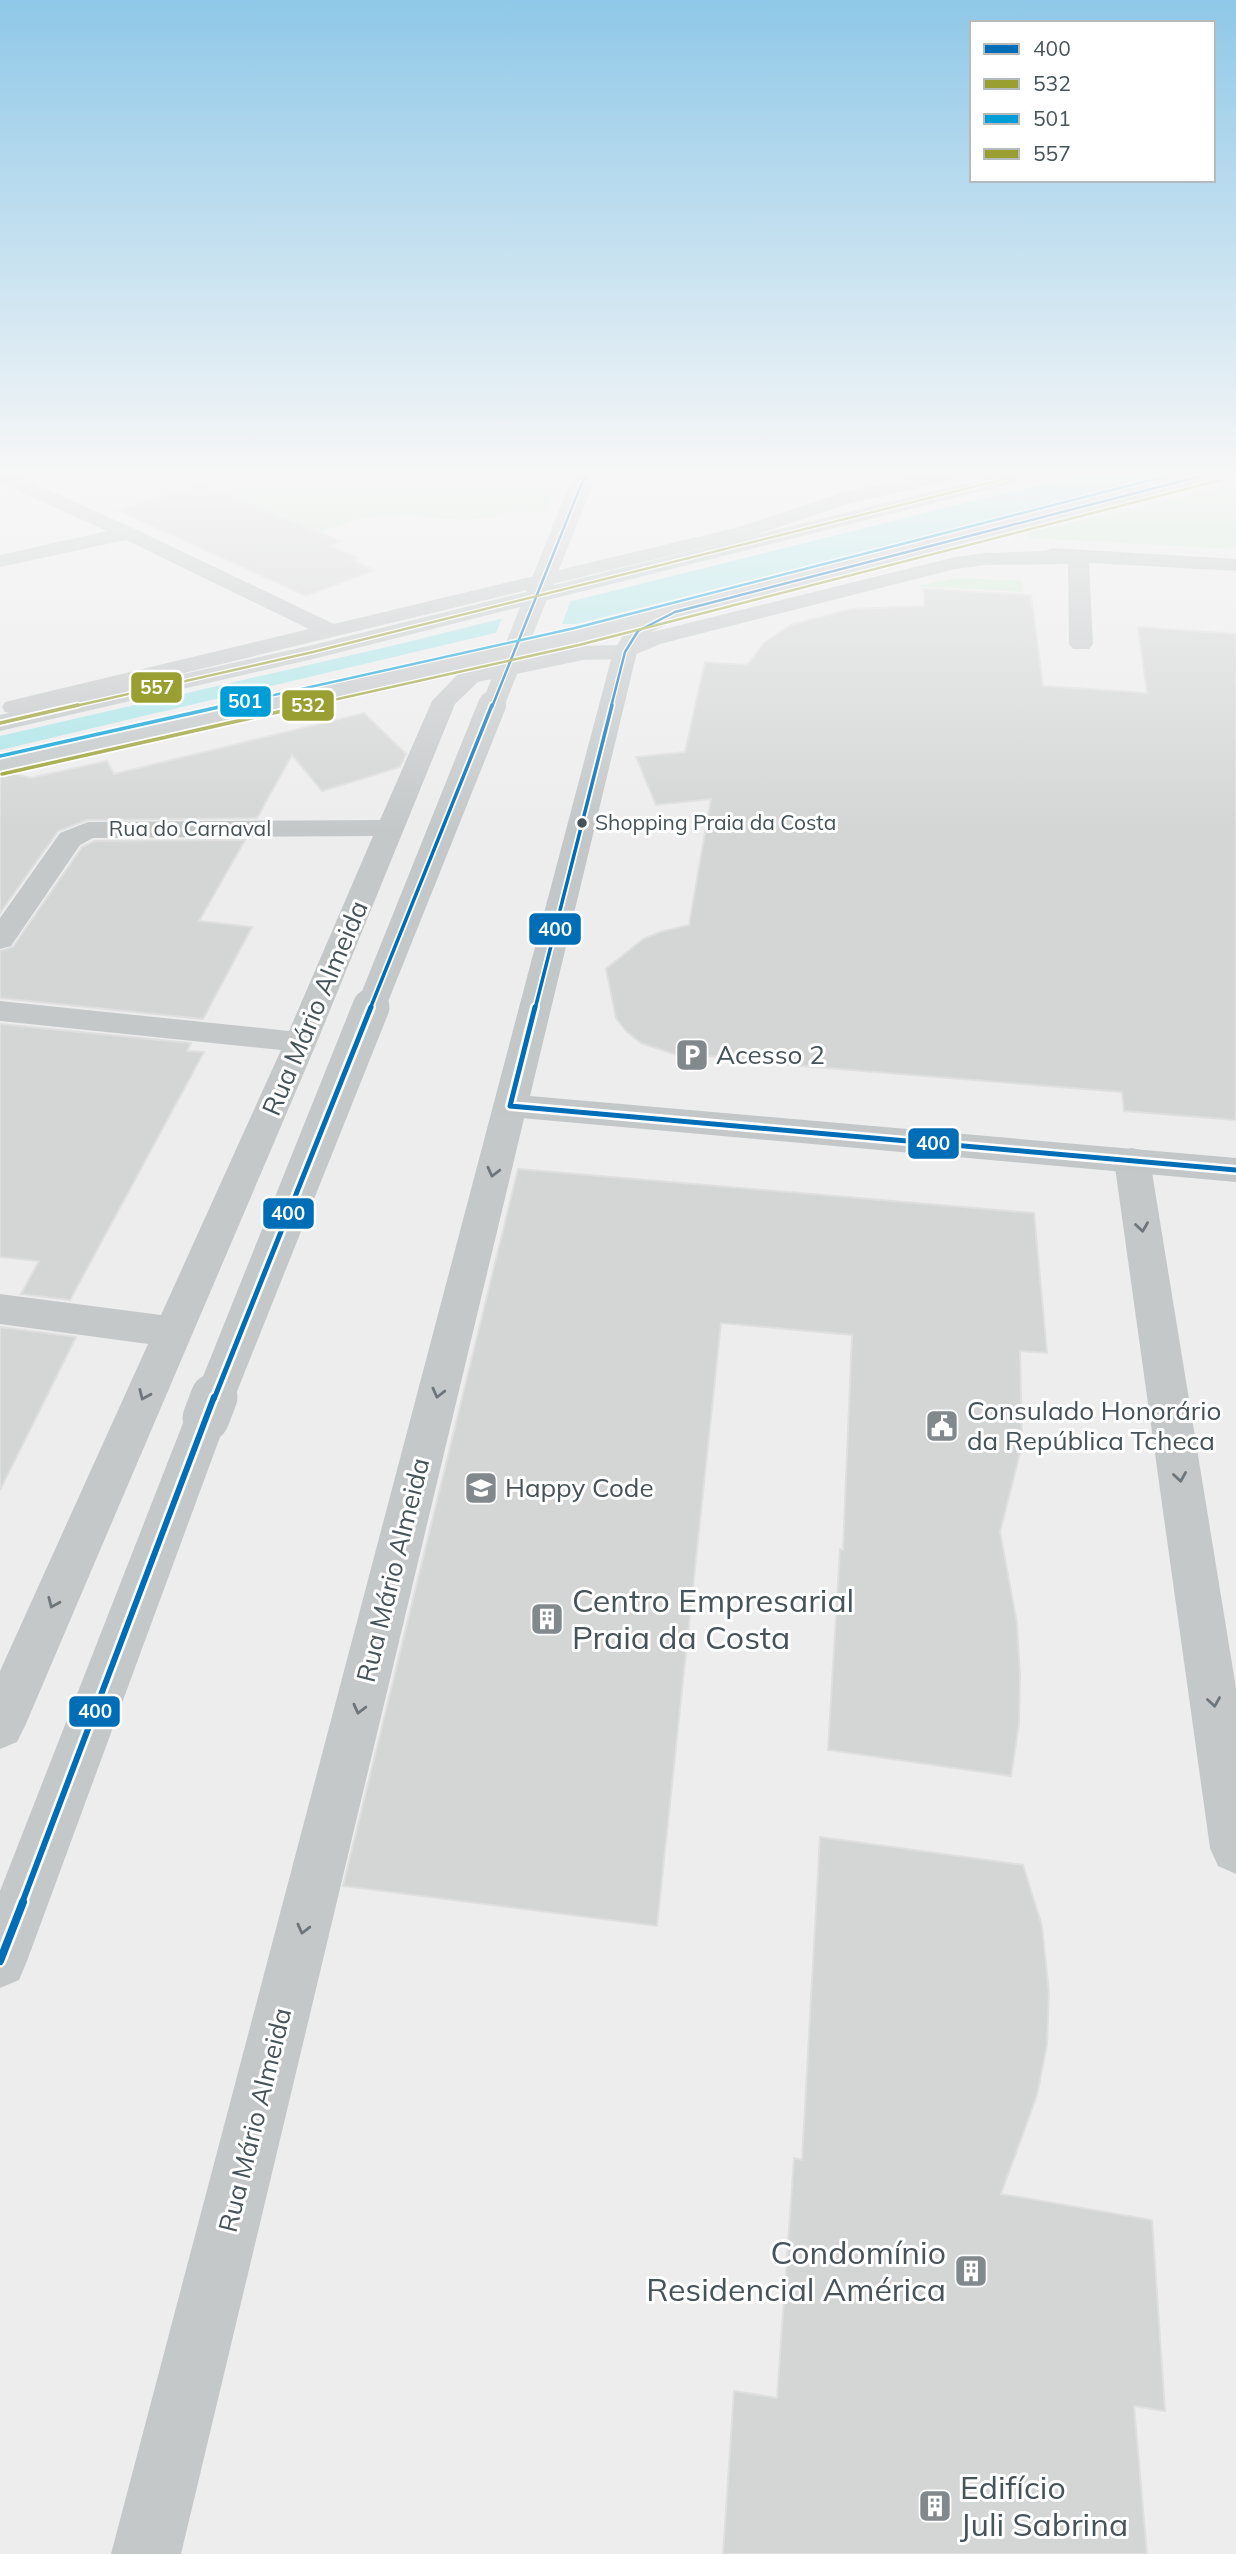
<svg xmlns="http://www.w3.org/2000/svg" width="1236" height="2554" viewBox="0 0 1236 2554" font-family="Mulish,sans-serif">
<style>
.green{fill:#d2ecd8}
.water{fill:#a9e5e8}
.pier{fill:#eeeded}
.building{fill:#d4d5d5;stroke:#dfdfe0;stroke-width:2}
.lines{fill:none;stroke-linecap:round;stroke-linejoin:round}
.minor{fill:#c5c8c9;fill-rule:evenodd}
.major{fill:#c3c7c8;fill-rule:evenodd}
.minor-bridge-far3{stroke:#c5c8c9;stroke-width:22}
.minor-bridge-far2{stroke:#c5c8c9;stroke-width:28}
.minor-bridge-far1{stroke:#c5c8c9;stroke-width:37}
.minor-bridge{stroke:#c5c8c9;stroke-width:47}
.bus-1-far4-casing{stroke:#fff;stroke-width:5}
.bus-1-far3-casing{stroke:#fff;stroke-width:7}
.bus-1-far2-casing{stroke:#fff;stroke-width:10}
.bus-1-far1-casing{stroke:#fff;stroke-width:11}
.bus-1-casing{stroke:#fff;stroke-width:13}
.bus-2-far1-casing{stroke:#fff;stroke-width:5}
.bus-2-casing{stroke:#fff;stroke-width:7}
.bus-3-far1-casing{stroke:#fff;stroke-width:5}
.bus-3-casing{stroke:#fff;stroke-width:7}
.bus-4-far1-casing{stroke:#fff;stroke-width:5}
.bus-4-casing{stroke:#fff;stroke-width:7}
.bus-1-far4{stroke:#006eb7;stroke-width:2.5}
.bus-1-far3{stroke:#006eb7;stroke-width:3.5}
.bus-1-far2{stroke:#006eb7;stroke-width:5}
.bus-1-far1{stroke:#006eb7;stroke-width:6}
.bus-1{stroke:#006eb7;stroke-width:8}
.bus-2-far1{stroke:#99a031;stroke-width:2.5}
.bus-2{stroke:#99a031;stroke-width:3.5}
.bus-3-far1{stroke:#009ed6;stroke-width:2.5}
.bus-3{stroke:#009ed6;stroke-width:3.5}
.bus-4-far1{stroke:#99a031;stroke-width:2.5}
.bus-4{stroke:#99a031;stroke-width:3.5}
.oneway{stroke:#6c767b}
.bus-dot{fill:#465359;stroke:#fff;stroke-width:2.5}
.labels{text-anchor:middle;stroke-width:6;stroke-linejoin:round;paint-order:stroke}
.far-bus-label{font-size:21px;fill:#465359;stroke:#fff;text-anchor:start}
.far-street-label{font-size:21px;fill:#465359;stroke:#fff}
.street-label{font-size:26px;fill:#465359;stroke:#fff}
.poi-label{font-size:26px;fill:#465359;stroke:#fff;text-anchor:start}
.near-poi-label{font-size:32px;fill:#465359;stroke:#fff;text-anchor:start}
.line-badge{stroke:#fff;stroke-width:2.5}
.badge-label{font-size:19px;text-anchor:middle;font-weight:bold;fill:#fff}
</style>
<rect width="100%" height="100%" fill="#eeeded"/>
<!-- green -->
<g class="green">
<path d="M176 472H562L547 511 500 513 496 517 464 520 410 516 361 518 319 532Z"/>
<path d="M1236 484V549L1029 538 1026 533Z"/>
<path d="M958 578 1021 581 1022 592 918 586Z"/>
</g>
<!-- water -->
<path class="water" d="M1089 472H1177L576 624H533L0 750V736L404 643Z"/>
<!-- pier -->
<path class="pier" d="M572 597 561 627H534L494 637 504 614Z"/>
<!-- building -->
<g class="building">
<path d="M202 483 341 541 330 546 359 558 353 561 375 570 306 596 119 511Z"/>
<path d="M924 589 1031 595 1043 686 1147 693 1138 627 1236 634V1120L1124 1111 1122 1092 727 1060V1057L677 1055 641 1043 626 1031 616 1018 606 969 643 939 660 932 689 925 711 799 656 805 636 757 685 752 705 662 747 665 764 643 791 625 851 609 924 606Z"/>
<path d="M364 713 406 754 400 767 322 791 292 755 257 818 87 820 58 831 0 913V775L12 773 30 778 107 761 114 774Z"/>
<path d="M245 840 199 921 252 927 203 1019 0 998V951L13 947 82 847 94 841Z"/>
<path d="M0 1024 191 1043 187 1051 204 1052 70 1300 21 1294 39 1261 0 1257Z"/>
<path d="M518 1169 1034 1213 1047 1353 1020 1351 1022 1445 1000 1532 1017 1623 1020 1675 1019 1724 1011 1776 828 1750 840 1549 843 1550 852 1335 721 1323 657 1926 343 1886Z"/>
<path d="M0 1327 76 1337 0 1490Z"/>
<path d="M820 1837 1023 1865 1042 1926 1049 1992 1047 2045 1037 2095 1001 2194 1152 2220 1165 2411 1134 2406 1147 2554H723L734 2391 777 2398 794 2158 802 2160Z"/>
</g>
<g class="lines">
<!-- minor -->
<g class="minor">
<path d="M0 472H8L135 529 334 624 739 527 842 493 933 472H969L967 476 848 504 752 536 14 714 5 712 2 707 5 702 309 629 126 540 0 567V555L107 531 0 483Z"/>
<path d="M1053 548 1236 559V571L1089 563 1093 644 1089 649H1073L1069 644 1068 564 986 565 955 569 660 644 625 659 583 660 478 682 455 704 317 1042 25 1726 17 1742 0 1749V1671L148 1344 0 1324V1294L161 1315 281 1050 0 1021V1001L289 1031 373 836 93 838 80 845 11 946 0 949V918L60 833 88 822 380 820 432 701 461 671 583 646 621 645 644 634 955 557 986 553 1044 551Z"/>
<path d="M510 1095 522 1098 527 1106 181 2554H111L493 1106 498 1098Z"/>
<path d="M1132 1148 1145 1151 1150 1160 1236 1688V1874L1218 1866 1210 1848 1114 1160 1119 1151Z"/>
<path d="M206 1401 221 1406 227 1418 27 1961 19 1980 0 1988V1891L185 1418 191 1406Z"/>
</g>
<!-- major -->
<g class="major">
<path d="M1010 472H1044L1042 476 313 659 0 731V715L313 645Z"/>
<path d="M1194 472H1228L1226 476 683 617 653 631 642 641 637 652 530 1096 1236 1158V1182L510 1117 498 1114 493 1106 613 652 625 632 0 773V757L575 630Z"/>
</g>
<!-- minor-bridge-far3 -->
<path class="minor-bridge-far3" d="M492 707 581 485"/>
<!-- minor-bridge-far2 -->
<path class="minor-bridge-far2" d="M370 1009 492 705"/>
<!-- minor-bridge-far1 -->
<path class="minor-bridge-far1" d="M214 1399 371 1007"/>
<!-- minor-bridge -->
<path class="minor-bridge" d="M206 1418 214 1397"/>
<defs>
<g id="bus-1-far4">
<path d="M492 707 581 485 590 472"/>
<path d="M611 707 625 652 638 631 675 612 1217 472"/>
</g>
<g id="bus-1-far3">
<path d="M370 1009 492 705"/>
<path d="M535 1009 612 705"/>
</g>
<g id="bus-1-far2">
<path d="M535 1007 510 1106 1236 1170"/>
<path d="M214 1399 371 1007"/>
</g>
<path id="bus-1-far1" d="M22 1903 214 1397"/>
<path id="bus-1" d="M0 1961 23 1902"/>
<path id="bus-2-far1" d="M302 707 579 645 1221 480"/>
<path id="bus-2" d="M2 774 309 705"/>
<path id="bus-3-far1" d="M220 707 575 628 1182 472"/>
<path id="bus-3" d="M0 756 228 705"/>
<path id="bus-4-far1" d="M71 707 313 652 1033 472"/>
<path id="bus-4" d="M0 723 78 705"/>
</defs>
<!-- bus-1-far4 casing -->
<use href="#bus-1-far4" class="bus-1-far4-casing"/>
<!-- bus-1-far3 casing -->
<use href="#bus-1-far3" class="bus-1-far3-casing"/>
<!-- bus-1-far2 casing -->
<use href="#bus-1-far2" class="bus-1-far2-casing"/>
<!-- bus-1-far1 casing -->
<use href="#bus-1-far1" class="bus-1-far1-casing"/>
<!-- bus-1 casing -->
<use href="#bus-1" class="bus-1-casing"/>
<!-- bus-2-far1 casing -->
<use href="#bus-2-far1" class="bus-2-far1-casing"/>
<!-- bus-2 casing -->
<use href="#bus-2" class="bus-2-casing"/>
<!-- bus-3-far1 casing -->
<use href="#bus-3-far1" class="bus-3-far1-casing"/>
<!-- bus-3 casing -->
<use href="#bus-3" class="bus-3-casing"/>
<!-- bus-4-far1 casing -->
<use href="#bus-4-far1" class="bus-4-far1-casing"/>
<!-- bus-4 casing -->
<use href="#bus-4" class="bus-4-casing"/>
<!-- bus-1-far4 -->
<use href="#bus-1-far4" class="bus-1-far4"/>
<!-- bus-1-far3 -->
<use href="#bus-1-far3" class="bus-1-far3"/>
<!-- bus-1-far2 -->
<use href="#bus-1-far2" class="bus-1-far2"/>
<!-- bus-1-far1 -->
<use href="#bus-1-far1" class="bus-1-far1"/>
<!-- bus-1 -->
<use href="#bus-1" class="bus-1"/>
<!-- bus-2-far1 -->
<use href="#bus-2-far1" class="bus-2-far1"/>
<!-- bus-2 -->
<use href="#bus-2" class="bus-2"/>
<!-- bus-3-far1 -->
<use href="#bus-3-far1" class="bus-3-far1"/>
<!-- bus-3 -->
<use href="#bus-3" class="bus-3"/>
<!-- bus-4-far1 -->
<use href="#bus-4-far1" class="bus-4-far1"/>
<!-- bus-4 -->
<use href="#bus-4" class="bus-4"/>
</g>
<!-- one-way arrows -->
<defs><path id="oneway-chevron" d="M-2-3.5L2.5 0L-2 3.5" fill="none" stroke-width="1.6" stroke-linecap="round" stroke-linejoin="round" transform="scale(1.75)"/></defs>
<g class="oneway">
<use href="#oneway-chevron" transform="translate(493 1172) rotate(104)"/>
<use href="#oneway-chevron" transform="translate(1142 1227) rotate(82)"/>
<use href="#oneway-chevron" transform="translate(438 1393) rotate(104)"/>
<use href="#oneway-chevron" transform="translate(144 1395) rotate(114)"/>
<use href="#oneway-chevron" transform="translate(1180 1477) rotate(81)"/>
<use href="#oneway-chevron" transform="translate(53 1603) rotate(114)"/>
<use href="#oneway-chevron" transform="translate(1214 1702) rotate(81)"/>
<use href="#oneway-chevron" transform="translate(359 1709) rotate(104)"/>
<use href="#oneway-chevron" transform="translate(303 1929) rotate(104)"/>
</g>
<!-- sky -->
<linearGradient id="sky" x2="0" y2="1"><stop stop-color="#8fc8e8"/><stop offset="0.57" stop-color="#f7f7f7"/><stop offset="1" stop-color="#f7f7f7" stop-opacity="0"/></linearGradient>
<rect width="1236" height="830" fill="url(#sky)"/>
<!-- icons -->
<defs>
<symbol id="parking-square" viewBox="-11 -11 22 22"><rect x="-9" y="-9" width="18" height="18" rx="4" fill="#81898d" stroke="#fff"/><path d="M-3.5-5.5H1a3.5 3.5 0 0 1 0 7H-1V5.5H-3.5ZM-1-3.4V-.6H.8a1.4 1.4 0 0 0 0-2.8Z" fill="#fff"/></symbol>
<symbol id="civic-square" viewBox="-11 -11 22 22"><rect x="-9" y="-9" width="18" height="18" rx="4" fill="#81898d" stroke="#fff"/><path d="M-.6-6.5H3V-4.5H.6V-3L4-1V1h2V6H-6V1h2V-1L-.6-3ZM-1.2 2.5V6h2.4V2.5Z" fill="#fff"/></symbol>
<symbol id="university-square" viewBox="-11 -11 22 22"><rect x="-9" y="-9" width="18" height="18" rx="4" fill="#81898d" stroke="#fff"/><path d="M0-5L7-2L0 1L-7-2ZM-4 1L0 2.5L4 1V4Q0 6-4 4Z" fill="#fff"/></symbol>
<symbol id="building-square" viewBox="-11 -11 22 22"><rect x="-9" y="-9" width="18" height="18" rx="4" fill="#81898d" stroke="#fff"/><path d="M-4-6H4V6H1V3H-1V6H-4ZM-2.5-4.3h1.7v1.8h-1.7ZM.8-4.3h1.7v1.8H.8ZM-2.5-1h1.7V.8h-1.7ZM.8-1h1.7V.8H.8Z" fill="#fff"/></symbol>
</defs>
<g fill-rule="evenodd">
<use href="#parking-square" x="673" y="1036" width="38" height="38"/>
<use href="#civic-square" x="923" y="1407" width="38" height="38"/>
<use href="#university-square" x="462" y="1469" width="38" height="38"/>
<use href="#building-square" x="528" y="1600" width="38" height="38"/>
<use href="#building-square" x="952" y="2252" width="38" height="38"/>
<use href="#building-square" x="916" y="2487" width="38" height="38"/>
</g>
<!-- markers -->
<circle class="bus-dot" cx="582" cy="823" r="6"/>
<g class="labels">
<!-- far-bus labels -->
<g class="far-bus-label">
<text x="595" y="830">Shopping Praia da Costa</text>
</g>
<!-- far-street labels -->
<g class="far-street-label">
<text x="190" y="836">Rua do Carnaval</text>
</g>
<!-- street labels -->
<g class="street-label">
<text transform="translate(315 1008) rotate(-67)" y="9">Rua Mário Almeida</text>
<text transform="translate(393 1570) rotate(-76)" y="9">Rua Mário Almeida</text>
<text transform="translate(255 2120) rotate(-76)" y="9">Rua Mário Almeida</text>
</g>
<!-- poi labels -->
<g class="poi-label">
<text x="716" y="1064">Acesso 2</text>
<text x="967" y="1420">Consulado Honorário<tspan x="967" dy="30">da República Tcheca</tspan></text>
<text x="505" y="1497">Happy Code</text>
</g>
<!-- near-poi labels -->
<g class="near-poi-label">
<text x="572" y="1612">Centro Empresarial<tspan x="572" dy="37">Praia da Costa</tspan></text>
<text x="946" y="2264" text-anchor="end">Condomínio<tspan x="946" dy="37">Residencial América</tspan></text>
<text x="960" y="2499">Edifício<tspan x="960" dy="37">Juli Sabrina</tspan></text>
</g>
</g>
<g class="line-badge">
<rect x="130" y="671" width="53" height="33" rx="7" fill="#99a031"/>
<rect x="219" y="685" width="53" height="33" rx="7" fill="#009ed6"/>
<rect x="281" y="689" width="54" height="33" rx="7" fill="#99a031"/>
<rect x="528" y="912" width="54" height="34" rx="7" fill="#006eb7"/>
<rect x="907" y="1127" width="53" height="33" rx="7" fill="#006eb7"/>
<rect x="262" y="1197" width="53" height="33" rx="7" fill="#006eb7"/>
<rect x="68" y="1695" width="53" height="33" rx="7" fill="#006eb7"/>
</g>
<g class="badge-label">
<text x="157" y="694">557</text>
<text x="245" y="708">501</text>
<text x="308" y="712">532</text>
<text x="555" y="936">400</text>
<text x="933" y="1150">400</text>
<text x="288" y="1220">400</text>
<text x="95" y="1718">400</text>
</g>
<!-- legend -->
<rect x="970" y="21" width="245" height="161" fill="#ffffff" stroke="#b5babd" stroke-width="2"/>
<rect x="984" y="44" width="35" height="10" fill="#006eb7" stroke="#b5babd" stroke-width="2"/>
<text x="1033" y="56" font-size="21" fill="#465359">400</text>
<rect x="984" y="79" width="35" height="10" fill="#99a031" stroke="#b5babd" stroke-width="2"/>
<text x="1033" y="91" font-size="21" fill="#465359">532</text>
<rect x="984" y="114" width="35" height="10" fill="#009ed6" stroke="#b5babd" stroke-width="2"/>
<text x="1033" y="126" font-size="21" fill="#465359">501</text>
<rect x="984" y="149" width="35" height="10" fill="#99a031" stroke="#b5babd" stroke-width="2"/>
<text x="1033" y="161" font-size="21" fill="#465359">557</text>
</svg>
